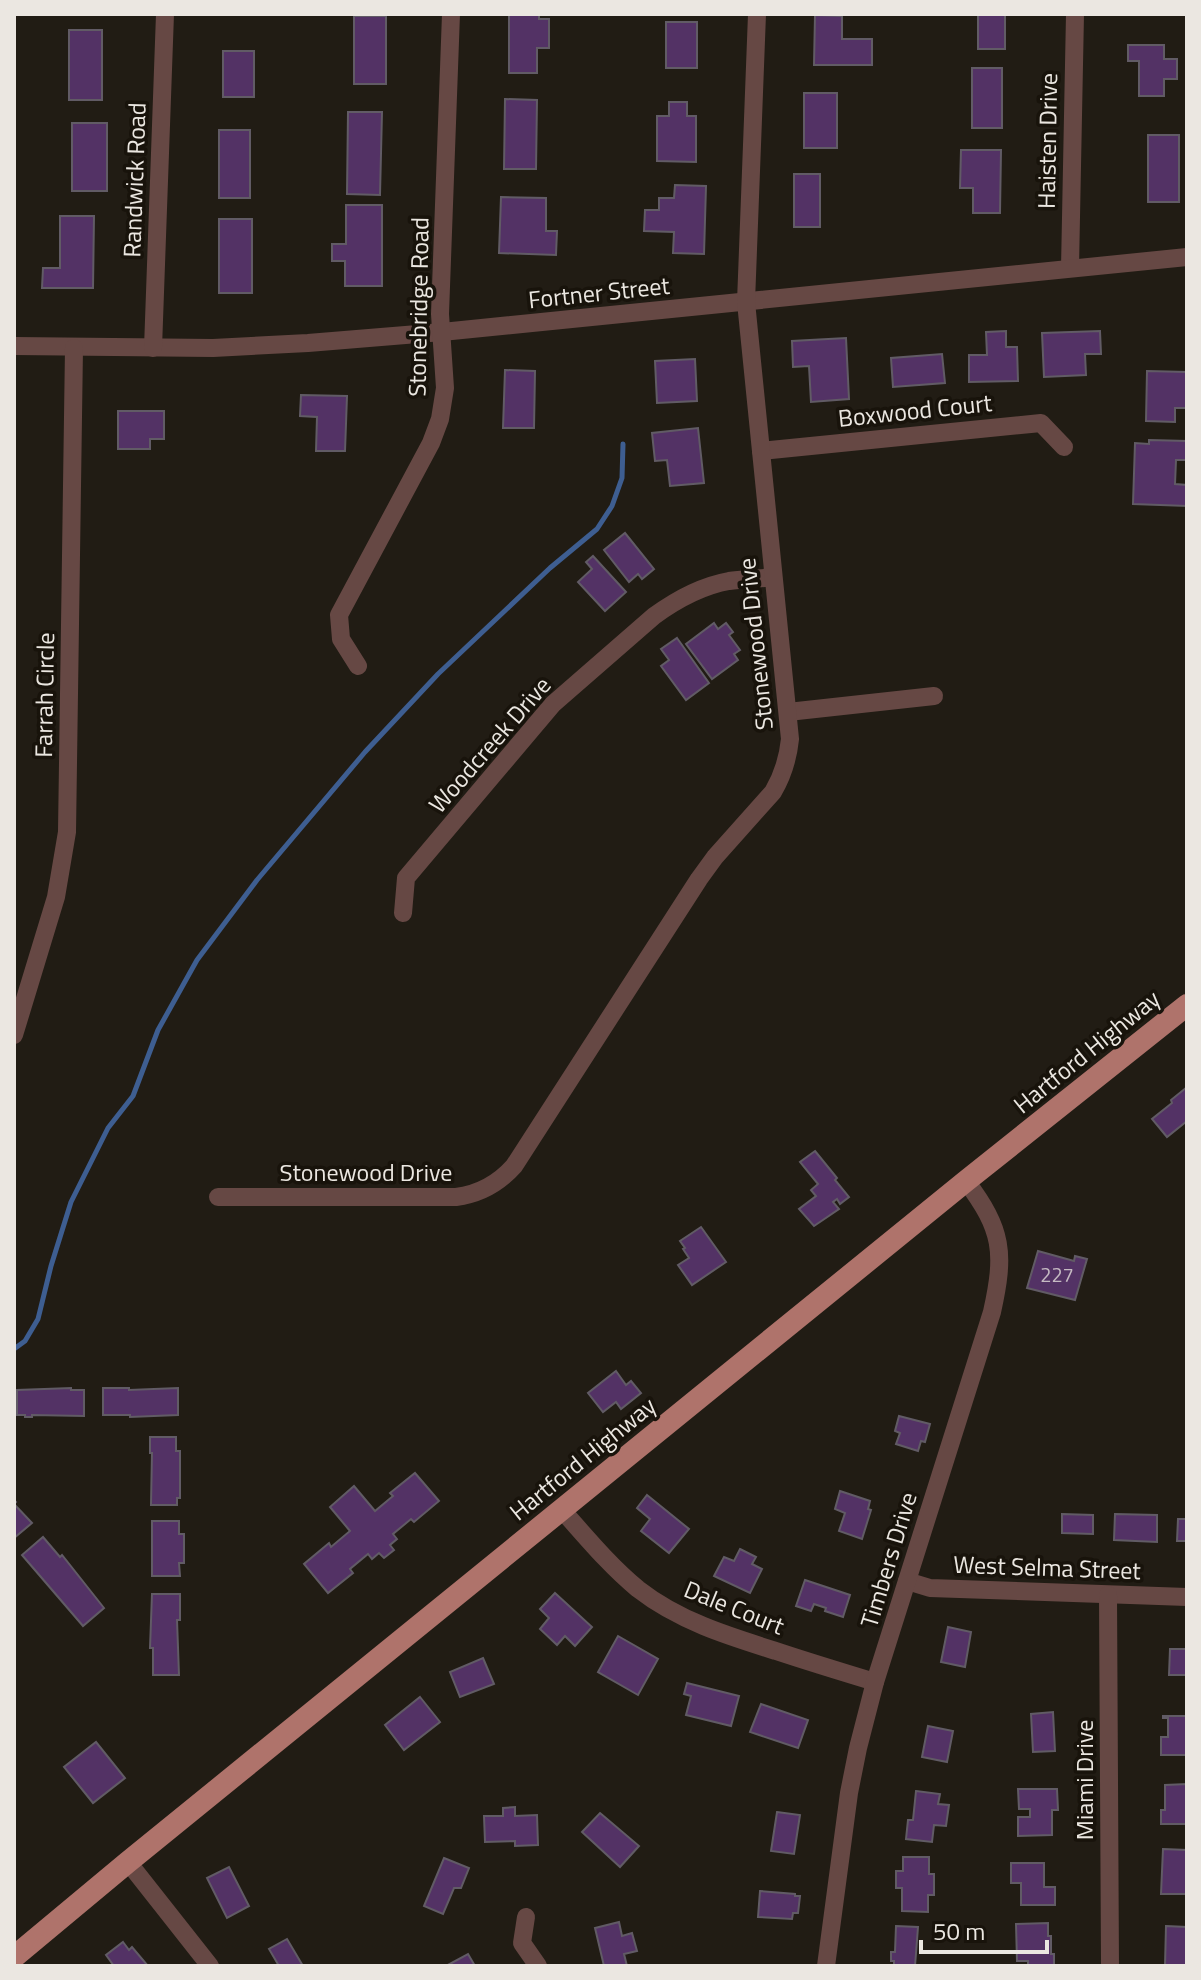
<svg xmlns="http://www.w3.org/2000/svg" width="1201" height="1980" viewBox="0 0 1201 1980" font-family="'Titillium Web',sans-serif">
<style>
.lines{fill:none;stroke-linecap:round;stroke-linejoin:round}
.stream{stroke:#3e5e91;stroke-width:5}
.building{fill:#533265;stroke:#615b65;stroke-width:2}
.minor{stroke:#664844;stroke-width:18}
.major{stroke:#af736b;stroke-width:22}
.labels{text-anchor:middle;stroke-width:7;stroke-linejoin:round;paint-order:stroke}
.number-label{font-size:20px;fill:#c5bac2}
.street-label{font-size:24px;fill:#ebe7e1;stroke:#18130b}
</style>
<rect width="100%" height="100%" fill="#211c14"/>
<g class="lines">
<!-- stream -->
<path class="stream" d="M14 1349 25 1341 38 1319 51 1266 71 1202 108 1128 133 1096 158 1030 197 960 257 880 365 752 438 674 550 568 597 529 612 506 622 478 623 444"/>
</g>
<!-- building -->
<g class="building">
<path d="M509 14H539V19H549V48H537V73H509Z"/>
<rect x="978" y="14" width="27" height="35"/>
<path d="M815 15 842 16V39H872V65H814Z"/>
<rect x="354" y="16" width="32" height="68"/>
<rect x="666" y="22" width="31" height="46"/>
<rect x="69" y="30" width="33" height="70"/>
<path d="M1128 45H1164V59H1177V79H1164V96H1139V61H1128Z"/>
<rect x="223" y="51" width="31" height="46"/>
<rect x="972" y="68" width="30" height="60"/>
<rect x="804" y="93" width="33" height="55"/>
<path d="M505 99 537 100 536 169H504Z"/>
<path d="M669 102H687V116H696V162L657 161V116H669Z"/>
<path d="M348 112H382L380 195 347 194Z"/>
<rect x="72" y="123" width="35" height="68"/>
<rect x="219" y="130" width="31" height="68"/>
<rect x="1148" y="135" width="31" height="67"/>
<path d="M961 150H1001L1000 213H973V188H960Z"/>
<rect x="794" y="174" width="26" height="53"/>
<path d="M675 185 706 186 704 254 673 253 674 232 644 231 645 210H659V198H674Z"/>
<path d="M501 197 546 198V231H557L556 255 499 253Z"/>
<path d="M346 205H382V286H345V261H332V244H346Z"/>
<path d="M60 216H94L93 288H42L43 268H60Z"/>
<rect x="219" y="219" width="33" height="74"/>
<path d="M1006 331V347H1017L1018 381 969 382V355H987L986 332Z"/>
<path d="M1100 331 1101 354H1085L1086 375 1044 377 1042 333Z"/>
<path d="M846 338 849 399 811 402 809 366 793 367 792 341Z"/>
<path d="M942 354 945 383 893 387 891 358Z"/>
<path d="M695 359 697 401 657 403 655 361Z"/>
<path d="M505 370 535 371 534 428H503Z"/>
<path d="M1147 371 1187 372V408H1175V422L1146 421Z"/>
<path d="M301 395 347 396 345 451H316L317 417 300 416Z"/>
<path d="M118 411H164V439H150V449H118Z"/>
<path d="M698 428 704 483 670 486 667 460 655 461 652 433Z"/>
<path d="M1149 440 1187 441V460H1176L1175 484 1187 485V506L1133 504 1135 443 1149 444Z"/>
<path d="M625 533 654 569 642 579 638 574 629 582 604 550Z"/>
<path d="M593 556 626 592 605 611 578 582 592 569 586 562Z"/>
<path d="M714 623 718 629 726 623 733 632 729 635 740 650 734 654 738 660 712 679 686 644Z"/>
<path d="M677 638 709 683 686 700 661 666 669 660 661 649Z"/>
<path d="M1187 1087V1121L1167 1137 1152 1119 1172 1103 1171 1100Z"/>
<path d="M815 1151 837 1178 835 1180 849 1197 840 1204 837 1199 833 1202 839 1209 814 1226 799 1209 816 1196 811 1190 818 1184 800 1162Z"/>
<path d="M701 1227 726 1262 692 1285 678 1265 689 1258 683 1249 685 1248 680 1241Z"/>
<path d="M1038 1251 1074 1261 1075 1256 1087 1259 1075 1300 1027 1288Z"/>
<path d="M616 1371 626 1385 631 1381 641 1393 621 1409 616 1402 603 1412 588 1393Z"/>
<path d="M71 1388V1390H84V1416L32 1415V1417H25V1415H17V1390Z"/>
<path d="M103 1388H129V1390L178 1388V1415L130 1417V1415H103Z"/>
<path d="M899 1416 930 1424 925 1442 921 1441 918 1451 896 1444 900 1433 895 1431Z"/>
<path d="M150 1437H176V1451H180V1498H177V1505H151L152 1453H150Z"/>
<path d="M415 1473 439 1501 414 1522 411 1519 393 1534 397 1539 390 1545 394 1550 384 1558 379 1553 372 1559 368 1554 350 1569 353 1573 328 1593 304 1564 329 1543 331 1547 350 1531 330 1507 354 1486 375 1511 393 1496 390 1493Z"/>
<path d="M840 1491 870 1501 868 1509 871 1510 862 1539 839 1531 845 1513 835 1509Z"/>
<path d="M647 1495 689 1529 669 1553 641 1531 650 1519 637 1508Z"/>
<path d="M14 1500 16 1502 14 1504 32 1523 14 1538Z"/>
<path d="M1062 1514 1093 1515V1534L1062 1533Z"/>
<path d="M1115 1514 1157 1515V1542L1114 1540Z"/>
<path d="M1178 1519H1187V1541H1177Z"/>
<path d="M152 1521H179V1534H184V1563H179L180 1576H152Z"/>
<path d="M43 1537 60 1557 62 1555 104 1608 83 1626 22 1555Z"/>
<path d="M740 1549 756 1557 752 1564 762 1569 750 1593 714 1576 724 1557 734 1561Z"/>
<path d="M805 1580 850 1595 843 1617 825 1611 826 1608 814 1604 811 1611 796 1606Z"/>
<path d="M555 1593 592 1627 575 1646 565 1636 557 1645 540 1629 549 1618 540 1609Z"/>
<path d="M152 1594H180V1620H177L179 1675H153V1648H150Z"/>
<path d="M948 1627 971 1632 965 1667 941 1662Z"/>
<path d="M618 1636 658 1659 638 1695 598 1672Z"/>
<path d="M1170 1649H1187V1675H1169Z"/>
<path d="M483 1658 494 1684 460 1697 450 1672Z"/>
<path d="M687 1683 739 1696 731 1726 686 1715 691 1696 684 1694Z"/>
<path d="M420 1697 440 1722 404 1750 385 1725Z"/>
<path d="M761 1704 808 1720 798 1748 750 1732Z"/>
<path d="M1053 1712 1055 1751 1033 1752 1031 1714Z"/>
<path d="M1163 1716H1187V1755H1161V1737H1168V1718H1163Z"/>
<path d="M928 1726 953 1731 947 1762 922 1757Z"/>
<path d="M96 1742 125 1778 93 1803 64 1767Z"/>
<path d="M1187 1784V1824H1161V1810H1165V1785Z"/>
<path d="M1018 1789H1057L1058 1810H1052V1835L1018 1836V1817H1030V1809H1019Z"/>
<path d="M916 1791 940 1794 938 1804 949 1805 946 1826 934 1825 932 1842 906 1839 908 1820H913Z"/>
<path d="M515 1807V1816L537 1815 538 1845 515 1846V1841L485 1842 484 1816H503V1808Z"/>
<path d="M777 1812 800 1815 794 1854 771 1851Z"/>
<path d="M600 1813 639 1846 620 1867 582 1832Z"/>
<path d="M1163 1849 1187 1850V1894H1161Z"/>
<path d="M903 1857H929V1874H934V1895H928V1912L902 1911V1888H896V1871H903Z"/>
<path d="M444 1858 469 1868 461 1888H454L443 1914 424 1906Z"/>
<path d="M1011 1863H1044V1887H1055V1905H1021V1883H1011Z"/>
<path d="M229 1867 249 1906 227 1918 207 1878Z"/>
<path d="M760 1891 795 1894V1896H800L798 1913H793L792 1919 758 1917Z"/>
<path d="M619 1922 622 1936 632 1933 637 1951 624 1954 627 1966H604L595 1928Z"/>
<path d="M1048 1923V1936H1051V1954H1054V1966H1028V1961H1017L1016 1924Z"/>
<path d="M896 1926 918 1927 915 1966H894V1961H891V1952H895Z"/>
<path d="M1166 1926 1187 1927V1966H1165Z"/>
<path d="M287 1939 303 1966H279L269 1949Z"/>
<path d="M123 1942 129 1950 132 1947 148 1966H114L106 1955Z"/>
<path d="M468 1954 475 1966H446Z"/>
</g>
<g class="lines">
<!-- minor -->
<g class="minor">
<path d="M1070 268 1075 14"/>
<path d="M14 346 213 348 308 343 442 332 1187 257"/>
<path d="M153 348 165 14"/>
<path d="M761 451 1041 423 1064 447"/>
<path d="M358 666 341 639 339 615 431 443 440 419 445 388 440 314 451 14"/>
<path d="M788 712 934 696"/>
<path d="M403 913 406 878 553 704 654 616C676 600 701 586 729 581 743 579 758 579 773 577"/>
<path d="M14 1035 56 897 67 832 74 348"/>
<path d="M218 1197H456C480 1194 498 1184 514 1166L699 879 715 857 773 792C783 775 788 759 790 739L746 302 757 14"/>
<path d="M562 1510C586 1537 610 1566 638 1589 679 1621 728 1636 776 1651 809 1662 842 1672 875 1682"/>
<path d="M907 1581 930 1588 1187 1597"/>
<path d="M1108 1595 1110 1966"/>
<path d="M128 1862 210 1966"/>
<path d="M526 1917 522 1943 538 1966"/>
<path d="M826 1966 849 1793 858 1748 875 1682 992 1312C1005 1253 1003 1230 966 1181"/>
</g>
<!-- major -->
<path class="major" d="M14 1957 128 1862 966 1181 1187 1005"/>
</g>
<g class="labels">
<!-- number labels -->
<g class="number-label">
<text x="1057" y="1282">227</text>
</g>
<!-- street labels -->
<g class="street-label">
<text transform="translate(1048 141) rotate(-89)" y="8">Haisten Drive</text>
<text transform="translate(135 180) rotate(-88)" y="8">Randwick Road</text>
<text transform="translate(599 293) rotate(-6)" y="8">Fortner Street</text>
<text transform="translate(419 307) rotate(-89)" y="8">Stonebridge Road</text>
<text transform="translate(915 411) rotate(-6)" y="8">Boxwood Court</text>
<text transform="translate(756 644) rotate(-96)" y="8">Stonewood Drive</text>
<text transform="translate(45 695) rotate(-89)" y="8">Farrah Circle</text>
<text transform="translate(490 745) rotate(-49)" y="8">Woodcreek Drive</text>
<text transform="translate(1087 1052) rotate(-39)" y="8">Hartford Highway</text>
<text x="366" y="1181">Stonewood Drive</text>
<text transform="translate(583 1459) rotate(-39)" y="8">Hartford Highway</text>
<text transform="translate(889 1560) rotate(-73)" y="8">Timbers Drive</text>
<text transform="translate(1047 1568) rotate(2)" y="8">West Selma Street</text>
<text transform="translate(734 1608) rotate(22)" y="8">Dale Court</text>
<text transform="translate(1085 1780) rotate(-90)" y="8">Miami Drive</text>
</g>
</g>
<!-- border -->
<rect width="1201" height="1980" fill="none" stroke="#ebe7e1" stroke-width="32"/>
<!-- scale -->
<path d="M921 1940v12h126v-12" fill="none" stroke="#ebe7e1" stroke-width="4"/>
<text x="933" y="1940" font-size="24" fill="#ebe7e1" stroke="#18130b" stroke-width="6" paint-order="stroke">50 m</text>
</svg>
